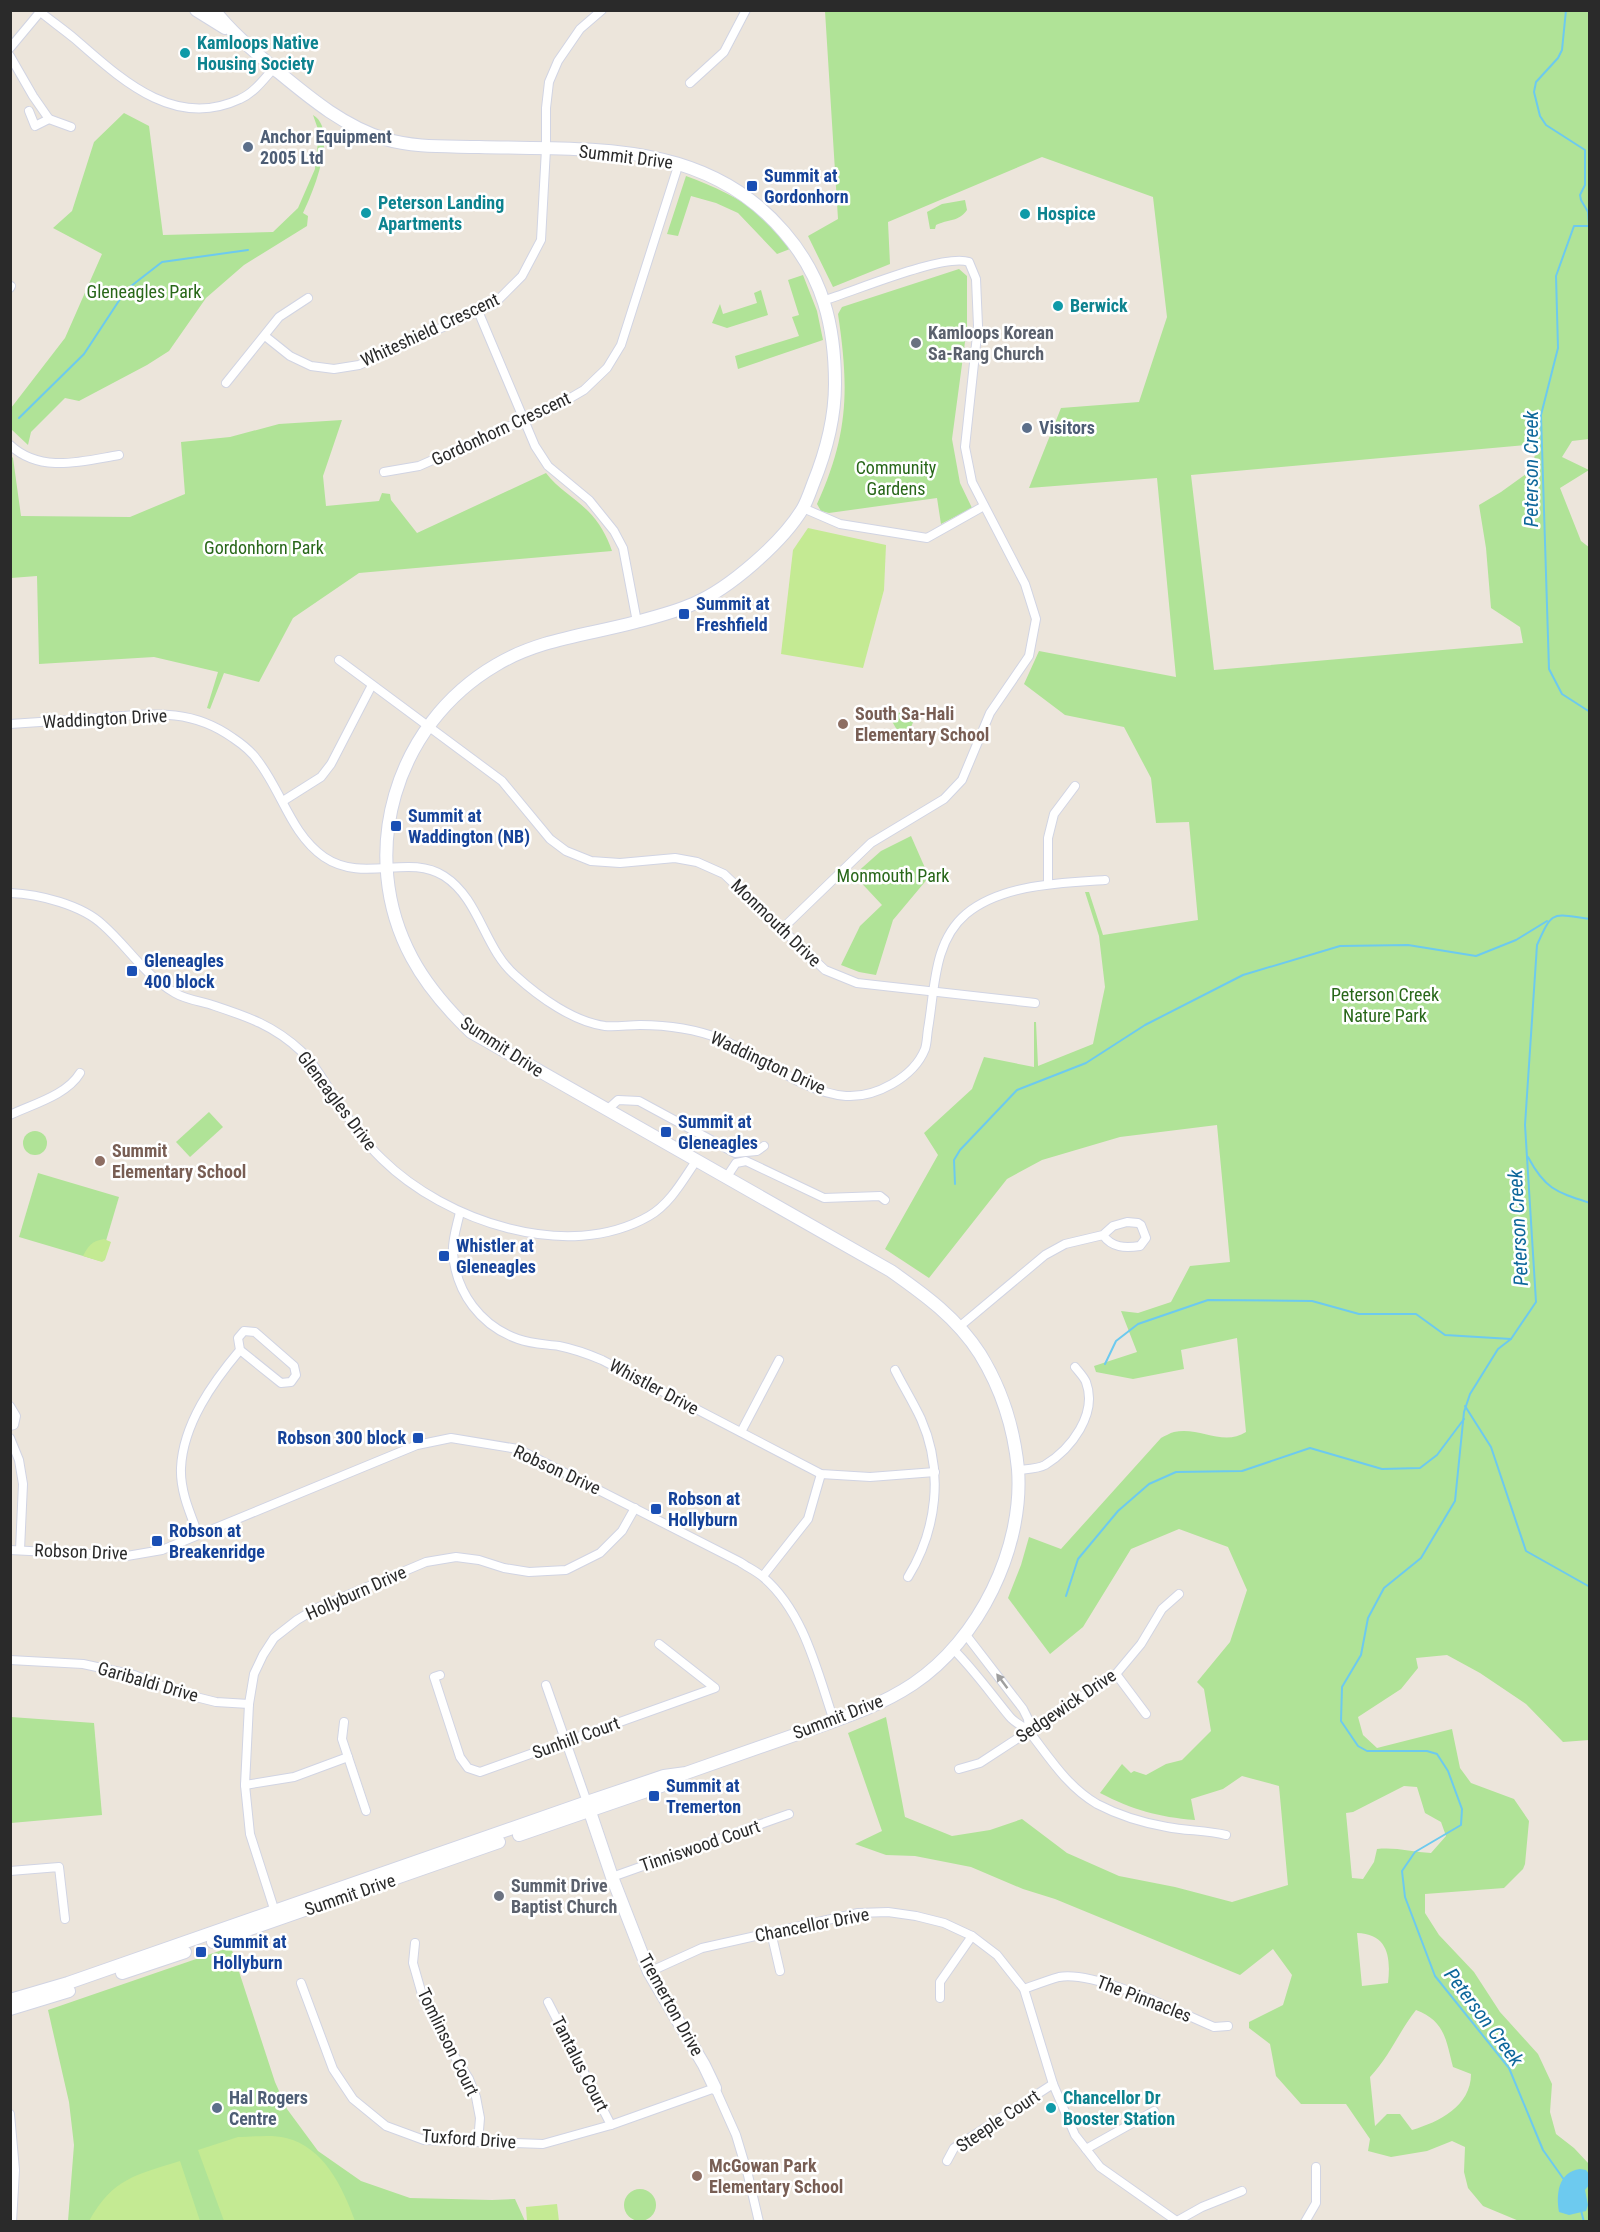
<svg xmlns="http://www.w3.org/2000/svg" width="1600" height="2232" viewBox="0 0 1600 2232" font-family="'Roboto Condensed',sans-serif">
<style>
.green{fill:#b0e397;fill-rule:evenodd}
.pitch{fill:#c4ea93}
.water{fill:#6dcaef}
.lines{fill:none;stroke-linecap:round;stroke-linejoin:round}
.stream{stroke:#6dcaef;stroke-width:2}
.street-casing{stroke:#d1d4e3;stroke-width:10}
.secondary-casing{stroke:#d1d4e3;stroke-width:14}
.street{stroke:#fff;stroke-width:8}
.secondary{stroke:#fff;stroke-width:12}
.oneway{fill:#9f9f9f}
.culture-dot{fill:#0f9aa8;stroke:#fff;stroke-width:2}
.service-dot{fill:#5c6f8a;stroke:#fff;stroke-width:2}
.transit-dot{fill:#1a4fb4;stroke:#fff;stroke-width:2}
.worship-dot{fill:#6b7280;stroke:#fff;stroke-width:2}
.education-dot{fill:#8d6e63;stroke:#fff;stroke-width:2}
.labels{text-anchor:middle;stroke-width:5;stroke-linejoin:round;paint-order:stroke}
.culture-label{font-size:18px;font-weight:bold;fill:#0d838f;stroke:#fff;text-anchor:start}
.service-label{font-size:18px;font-weight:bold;fill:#4e5e75;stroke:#fff;text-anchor:start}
.street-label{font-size:18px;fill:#2a2a2a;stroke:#fff}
.transit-label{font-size:18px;font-weight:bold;fill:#164399;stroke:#fff;text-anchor:start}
.park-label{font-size:18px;fill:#286719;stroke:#fff}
.worship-label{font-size:18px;font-weight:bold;fill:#5b616d;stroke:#fff;text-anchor:start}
.education-label{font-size:18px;font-weight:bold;fill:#785e54;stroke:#fff;text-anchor:start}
.water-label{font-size:20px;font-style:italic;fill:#0d679b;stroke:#fff}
</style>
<rect width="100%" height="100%" fill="#ece5db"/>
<!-- green -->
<g class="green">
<path d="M825 11H1589V439L1572 441 1562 457 1589 470 1560 488 1581 541 1590 548 1589 1740 1563 1742 1526 1704 1480 1673 1447 1655 1416 1658 1418 1668 1401 1689 1358 1717 1363 1735 1377 1748 1452 1729 1460 1768 1471 1783 1514 1799 1529 1821 1525 1864 1523 1869 1504 1888 1425 1894V1913L1439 1935 1474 1972 1500 2012 1538 2054 1552 2084 1550 2112 1556 2134 1574 2148 1589 2164V2221H1519L1483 2206 1468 2188 1464 2172 1465 2147 1452 2141 1427 2151 1391 2157 1368 2151 1370 2139 1346 2104H1301L1276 2076 1270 2044 1249 2028V2022L1283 2005 1292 1975 1273 1949 1240 1975 1055 1899 1023 1889 971 1867 915 1856 886 1855 855 1844 882 1831 848 1733 886 1717 905 1817 952 1836 990 1830 1022 1819 1067 1853 1119 1876 1175 1887 1232 1902 1288 1885 1279 1786 1242 1776 1223 1789 1191 1799 1195 1820C1158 1817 1133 1810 1100 1793L1122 1764 1131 1773 1134 1771 1146 1775 1166 1764 1182 1760 1211 1731 1204 1689 1197 1682 1230 1642 1247 1590 1228 1547 1179 1529 1131 1549 1083 1627 1050 1654 1008 1598 1021 1565 1029 1537 1061 1549 1161 1438C1165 1436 1170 1433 1174 1432 1199 1426 1223 1447 1246 1432L1237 1338 1181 1350 1184 1369 1133 1379 1096 1372 1094 1366 1137 1352 1121 1311 1138 1313 1171 1302 1190 1266 1230 1262 1217 1125 1120 1137 1042 1160 1007 1179 929 1278 885 1249 938 1155 924 1133 972 1089 984 1057 1034 1067V1022H1036L1038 1066 1093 1044 1105 987 1099 936 1085 892H1089L1103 935 1198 920 1189 822 1156 823 1151 778 1124 727 1065 715 1024 684 1039 651 1176 677 1157 478 1029 488 1061 408 1139 402 1167 317 1153 197 1042 157 888 222 890 264 833 287 808 236 838 219ZM1536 444 1533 469 1501 492 1479 505 1486 548 1491 608 1520 627 1523 643 1214 670 1191 475ZM1404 1786 1417 1787 1425 1813 1441 1822 1446 1836 1431 1853C1412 1852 1396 1847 1377 1849L1374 1862 1363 1879 1352 1878 1346 1813 1353 1812ZM1357 1933C1388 1934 1391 1957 1388 1983L1362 1986ZM1416 2010C1445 2021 1446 2040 1453 2067L1471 2074C1471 2106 1439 2122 1412 2130L1400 2114H1387L1375 2126 1370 2077C1390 2056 1398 2033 1416 2010Z"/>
<path d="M124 113 149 126 163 235 273 232 298 208 315 169 319 132 313 115C339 130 313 192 303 213L308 216 307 226 244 265 206 298 169 351 147 365 79 401 65 398 31 432 28 445 11 429V408L65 338 102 254 53 228 72 211 94 142Z"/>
<path d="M686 176C716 187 750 202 772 226 779 233 784 242 790 249L777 254 738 213 716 203 691 196 678 236 667 234Z"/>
<path d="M965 200 967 210C959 222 948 219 936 225L935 229H930L927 212 942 204Z"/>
<path d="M959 269 967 276V327L952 439 960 483 972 508 941 524 937 498 829 513 821 511 817 504C849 434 849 388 838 314L842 307Z"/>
<path d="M803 275 817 311 823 340 738 369 735 356 799 336 792 317 799 315 788 280Z"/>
<path d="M761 290 768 315 727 328 712 323 720 304 723 314 757 303 754 293Z"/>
<path d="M342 420 323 476 326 506 379 501 382 493 390 494 391 500 417 533 546 473C558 489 574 497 588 511 599 522 607 536 612 551L359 573 293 618 259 682 224 673 210 709 207 708 218 672 154 657 39 664 37 576 11 578V456L13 458 21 516 130 517 185 494 181 442 230 437 279 424Z"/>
<path d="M910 709 915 718 907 736 897 730 889 716Z"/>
<path d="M911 836 929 877 893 920 876 975 859 972 841 965 860 926 882 905 854 875 881 851Z"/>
<path d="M209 1112 223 1127 190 1157 176 1142Z"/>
<circle cx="35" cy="1143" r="12"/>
<path d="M38 1173 119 1197 100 1261 19 1237Z"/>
<path d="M11 1717 94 1723 102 1815 11 1823Z"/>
<path d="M231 1947 275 2082 287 2109 318 2151 361 2181 410 2198 492 2200 515 2199 525 2221H68L74 2145 69 2102 48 2010Z"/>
<circle cx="640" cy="2205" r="16"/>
</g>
<!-- pitch -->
<g class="pitch">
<path d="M808 528 886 545 884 590 863 668 781 654 793 550Z"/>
<path d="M104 1239 111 1242 105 1260 102 1262 83 1256C88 1246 92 1241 104 1239Z"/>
<path d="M238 2137C253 2137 271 2134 286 2138 324 2147 343 2188 355 2221H224L198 2150Z"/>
<path d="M180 2161 200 2221H89C113 2178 136 2175 180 2161Z"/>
<path d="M557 2204 559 2221H527L526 2207Z"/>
</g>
<!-- water -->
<path class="water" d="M1580 2169 1586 2170 1589 2174V2185L1585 2190 1588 2205 1586 2211 1569 2215 1559 2212C1556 2194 1558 2172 1580 2169Z"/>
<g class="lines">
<!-- stream -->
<g class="stream">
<path d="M1566 10 1562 50 1558 58 1536 82 1534 92 1540 116 1546 125 1585 150V185L1580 195 1581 200 1588 212 1589 226H1574L1556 276 1558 348 1541 415 1549 669 1562 694 1590 712"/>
<path d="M19 418 84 354 126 290 162 262 248 250"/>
<path d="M1528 1157C1545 1189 1556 1192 1590 1203"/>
<path d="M955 1184 954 1160 960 1150 1017 1090 1086 1063 1145 1025 1243 975 1340 946 1408 945 1476 956 1516 940 1547 921"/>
<path d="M1105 1364 1116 1341 1138 1324 1208 1300 1312 1301 1359 1314H1416L1445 1335 1511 1339"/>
<path d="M1465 1406 1491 1447 1526 1551 1590 1587"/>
<path d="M1066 1596 1078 1559 1118 1511 1149 1484 1176 1472 1242 1471 1310 1448 1382 1469 1420 1468 1437 1455 1464 1419"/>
<path d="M1565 2181 1543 2150 1509 2068 1435 1976 1405 1897 1402 1871 1415 1852 1461 1825 1462 1809 1448 1771 1437 1754 1427 1751H1367L1358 1746 1341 1721 1342 1687 1361 1655 1368 1618 1384 1588 1421 1558 1455 1501 1464 1412 1470 1394 1498 1349 1511 1339 1536 1302 1525 1125 1537 945C1553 909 1552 914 1590 919"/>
<path d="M1581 2210 1584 2222"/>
</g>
<defs>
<g id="street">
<path d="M38 10C50 20 63 29 75 39 121 79 174 130 240 99 254 93 264 79 274 68"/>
<path d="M10 48 40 12"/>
<path d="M10 56 33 96 49 119 71 127"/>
<path d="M690 83 724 52 746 10"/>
<path d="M29 111 35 126 49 119"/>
<path d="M10 288 11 286"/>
<path d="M478 311 535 446 548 466 589 500 614 531 623 548 637 622"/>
<path d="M265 336 290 356 311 366 334 369 359 365 494 304 522 276 541 240 546 149V108L549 82 558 61 580 29 602 10"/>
<path d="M226 383 279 317 308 298"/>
<path d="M10 445C41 474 83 461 119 455"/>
<path d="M384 472 419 466 560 404 584 390 607 368 621 345 679 163"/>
<path d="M803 508 840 524 927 538 984 506"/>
<path d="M339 660 502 781 550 839 566 851 591 861 620 863 675 858 697 862 724 874 825 970 857 983 1035 1003"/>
<path d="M10 724C40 722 70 720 100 718 150 714 190 707 233 738 242 744 252 752 258 761 282 792 291 834 324 857 364 884 408 853 444 876 480 899 484 949 516 976 539 997 574 1022 605 1026 616 1027 629 1025 640 1025 667 1025 695 1029 721 1039 761 1056 803 1093 846 1096 863 1097 878 1092 892 1084 906 1076 919 1064 925 1049 927 1043 927 1035 928 1029 935 989 933 942 966 914 1002 884 1061 883 1105 880"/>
<path d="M283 801 321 777 331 764 372 685"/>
<path d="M1048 884V838L1054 814 1075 786"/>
<path d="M10 893C39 894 82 905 103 925 129 948 143 974 175 993 185 999 198 1001 209 1004 245 1016 272 1024 301 1051 314 1063 323 1080 333 1095 348 1118 362 1140 382 1159 445 1221 568 1263 649 1216 670 1204 683 1180 696 1161"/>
<path d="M783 928 871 843 944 799 962 780 990 713 1029 656 1036 619 1025 584 972 482 965 447 978 326 976 279 969 262C944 253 855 291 825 300"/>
<path d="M607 1110 618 1100 639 1101 735 1153 757 1151 764 1146"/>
<path d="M10 1115C33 1104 67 1095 80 1073"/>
<path d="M726 1178 736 1163 746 1161 824 1198 880 1196 885 1200"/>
<path d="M460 1212C457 1226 452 1239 453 1253 456 1293 481 1326 518 1339 531 1344 545 1344 559 1346 574 1349 588 1354 602 1360L821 1474 870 1477 935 1472"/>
<path d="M959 1327 1045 1255 1065 1244 1103 1235 1113 1226 1127 1222 1138 1223 1141 1225 1146 1238 1140 1246C1125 1248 1112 1248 1103 1235"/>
<path d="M895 1370C903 1386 913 1402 921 1419 944 1471 937 1530 908 1577"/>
<path d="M10 1406 16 1416 14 1425 10 1426"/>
<path d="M741 1432 779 1360"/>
<path d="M10 1438 19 1460 23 1484 20 1550"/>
<path d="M1018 1470C1026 1469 1038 1469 1045 1465 1071 1449 1098 1414 1086 1382 1084 1377 1079 1372 1075 1367"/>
<path d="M198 1534C190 1513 180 1491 181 1468 183 1424 213 1382 240 1350L238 1338 244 1331 255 1332 294 1366 296 1375 291 1382 281 1383 240 1350"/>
<path d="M10 1550 127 1556 162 1550 417 1445 451 1438 518 1449 740 1562C747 1567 756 1571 763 1577 804 1612 817 1671 834 1721"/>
<path d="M763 1576 808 1519 821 1474"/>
<path d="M966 1635 1023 1709 1028 1719 1029 1731"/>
<path d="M954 1650C975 1671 991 1694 1010 1717 1016 1724 1026 1727 1031 1734 1051 1760 1068 1787 1097 1804 1118 1815 1144 1823 1167 1827 1187 1831 1206 1830 1226 1835"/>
<path d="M10 1660 83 1664 134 1675 180 1693 216 1702 249 1704"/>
<path d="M1116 1674 1146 1714"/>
<path d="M440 1675 434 1677 460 1757 468 1768 480 1772 715 1688 659 1644"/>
<path d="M546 1685 587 1802"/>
<path d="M344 1722 342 1739 366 1811"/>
<path d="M959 1769 980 1763 1116 1674 1141 1644 1162 1609 1179 1594"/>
<path d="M245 1785 294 1777 348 1757"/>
<path d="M10 1871 59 1867 65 1919"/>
<path d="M612 1877 789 1814"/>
<path d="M276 1915 250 1834 245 1785 249 1704 254 1674 263 1655 274 1638 297 1620 317 1608 426 1562 456 1557 479 1560 504 1568 529 1572 566 1570 600 1553 622 1531 635 1508"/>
<path d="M771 1932 780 1971"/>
<path d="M415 1943 413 1963 423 1998 441 2035 469 2079 476 2097 480 2118 478 2142"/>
<path d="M649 1972 702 1948 858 1913 888 1912 916 1916 944 1923 972 1936 997 1955 1024 1989 1053 2084 1075 2135 1086 2149 1100 2167 1178 2222"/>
<path d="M301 1983 333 2069 353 2099 386 2126 424 2140 543 2144 611 2125 715 2088 736 2135 748 2175 759 2222"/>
<path d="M1024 1989C1035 1985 1048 1980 1059 1977 1094 1970 1179 2012 1214 2027L1228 2026"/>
<path d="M940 1998V1982L972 1936"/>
<path d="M548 2002 611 2125"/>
<path d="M10 2114 15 2170 12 2222"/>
<path d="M1086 2149 1154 2111"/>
<path d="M947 2161 954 2148 1053 2084"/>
<path d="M1177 2221 1202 2207 1242 2191"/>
<path d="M1305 2222 1316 2203V2167"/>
</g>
<g id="secondary">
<path d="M196 10 225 28"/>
<path d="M588 1806 612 1877 649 1972 704 2065 715 2088"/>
<path d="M519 1835 667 1784 680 1777"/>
<path d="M213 1942 499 1842"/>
<path d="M122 1973 185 1952"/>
<path d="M10 2000 68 1983 587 1802 664 1776 686 1773C726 1759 766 1745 806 1731 843 1718 880 1706 913 1684 979 1640 1024 1548 1018 1469 1014 1428 1001 1388 980 1354 957 1318 925 1295 891 1271L471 1032C448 1010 427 986 412 958 356 854 395 724 496 665 539 639 588 635 636 622 655 617 675 612 693 604 729 589 783 542 803 508 807 501 810 492 813 484 826 452 835 419 835 384 835 326 823 277 784 232 705 139 590 150 479 147 448 146 415 148 385 139 343 126 310 98 276 70 254 51 232 33 214 10"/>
<path d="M10 2009 69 1991"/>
</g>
</defs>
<!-- street casing -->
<use href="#street" class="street-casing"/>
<!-- secondary casing -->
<use href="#secondary" class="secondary-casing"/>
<!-- street -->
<use href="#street" class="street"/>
<!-- secondary -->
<use href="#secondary" class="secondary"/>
</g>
<!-- one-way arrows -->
<defs><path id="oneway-solid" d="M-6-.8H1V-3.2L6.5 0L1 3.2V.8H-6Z" transform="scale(1.5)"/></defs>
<use class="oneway" href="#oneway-solid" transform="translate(1002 1681) rotate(-127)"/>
<!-- markers -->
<g class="culture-dot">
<circle cx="185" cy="53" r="6"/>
<circle cx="366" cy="213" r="6"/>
<circle cx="1025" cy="214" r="6"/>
<circle cx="1058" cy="306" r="6"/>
<circle cx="1051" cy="2108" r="6"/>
</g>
<g class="service-dot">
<circle cx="248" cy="147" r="6"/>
<circle cx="1027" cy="428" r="6"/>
<circle cx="217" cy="2108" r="6"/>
</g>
<g class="transit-dot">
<rect x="746" y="180" width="12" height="12" rx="3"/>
<rect x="678" y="608" width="12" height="12" rx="3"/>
<rect x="390" y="820" width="12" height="12" rx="3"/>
<rect x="126" y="965" width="12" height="12" rx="3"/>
<rect x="660" y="1126" width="12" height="12" rx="3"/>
<rect x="438" y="1250" width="12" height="12" rx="3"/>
<rect x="412" y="1432" width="12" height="12" rx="3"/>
<rect x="650" y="1503" width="12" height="12" rx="3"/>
<rect x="151" y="1535" width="12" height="12" rx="3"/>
<rect x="648" y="1790" width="12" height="12" rx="3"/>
<rect x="195" y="1946" width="12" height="12" rx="3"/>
</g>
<g class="worship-dot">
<circle cx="916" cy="343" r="6"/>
<circle cx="499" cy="1896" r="6"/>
</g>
<g class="education-dot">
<circle cx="843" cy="724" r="6"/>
<circle cx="100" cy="1161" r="6"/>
<circle cx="697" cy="2176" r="6"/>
</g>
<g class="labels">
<!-- culture labels -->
<g class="culture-label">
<text x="197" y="49">Kamloops Native<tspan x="197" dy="21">Housing Society</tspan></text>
<text x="378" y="209">Peterson Landing<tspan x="378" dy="21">Apartments</tspan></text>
<text x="1037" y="220">Hospice</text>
<text x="1070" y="312">Berwick</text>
<text x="1063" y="2104">Chancellor Dr<tspan x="1063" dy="21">Booster Station</tspan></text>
</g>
<!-- service labels -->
<g class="service-label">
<text x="260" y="143">Anchor Equipment<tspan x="260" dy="21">2005 Ltd</tspan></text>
<text x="1039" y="434">Visitors</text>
<text x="229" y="2104">Hal Rogers<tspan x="229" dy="21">Centre</tspan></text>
</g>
<!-- street labels -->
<g class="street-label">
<text transform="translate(626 157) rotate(7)" y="6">Summit Drive</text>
<text transform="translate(430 330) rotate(-25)" y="6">Whiteshield Crescent</text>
<text transform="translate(501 429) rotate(-25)" y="6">Gordonhorn Crescent</text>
<text transform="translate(105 719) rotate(-3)" y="6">Waddington Drive</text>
<text transform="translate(776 923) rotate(44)" y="6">Monmouth Drive</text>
<text transform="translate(502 1047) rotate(33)" y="6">Summit Drive</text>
<text transform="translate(768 1063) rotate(25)" y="6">Waddington Drive</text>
<text transform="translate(337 1101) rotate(53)" y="6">Gleneagles Drive</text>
<text transform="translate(654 1387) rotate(28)" y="6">Whistler Drive</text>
<text transform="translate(557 1470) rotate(25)" y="6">Robson Drive</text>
<text transform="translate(81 1552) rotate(2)" y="6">Robson Drive</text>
<text transform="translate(356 1593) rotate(-24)" y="6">Hollyburn Drive</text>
<text transform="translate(148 1682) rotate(16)" y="6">Garibaldi Drive</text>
<text transform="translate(1066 1706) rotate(-34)" y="6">Sedgewick Drive</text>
<text transform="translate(838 1717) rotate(-21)" y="6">Summit Drive</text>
<text transform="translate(576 1738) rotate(-20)" y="6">Sunhill Court</text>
<text transform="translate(700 1846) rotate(-19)" y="6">Tinniswood Court</text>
<text transform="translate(350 1895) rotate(-19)" y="6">Summit Drive</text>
<text transform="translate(812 1925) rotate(-11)" y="6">Chancellor Drive</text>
<text transform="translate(1144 1999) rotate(21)" y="6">The Pinnacles</text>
<text transform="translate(671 2005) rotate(61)" y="6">Tremerton Drive</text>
<text transform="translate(448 2042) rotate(64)" y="6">Tomlinson Court</text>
<text transform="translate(580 2064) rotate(63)" y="6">Tantalus Court</text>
<text transform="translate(998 2121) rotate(-34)" y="6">Steeple Court</text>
<text transform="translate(469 2139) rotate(4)" y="6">Tuxford Drive</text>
</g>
<!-- transit labels -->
<g class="transit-label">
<text x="764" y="182">Summit at<tspan x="764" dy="21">Gordonhorn</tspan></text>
<text x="696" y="610">Summit at<tspan x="696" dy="21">Freshfield</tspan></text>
<text x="408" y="822">Summit at<tspan x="408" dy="21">Waddington (NB)</tspan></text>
<text x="144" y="967">Gleneagles<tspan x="144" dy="21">400 block</tspan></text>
<text x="678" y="1128">Summit at<tspan x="678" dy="21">Gleneagles</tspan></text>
<text x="456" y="1252">Whistler at<tspan x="456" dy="21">Gleneagles</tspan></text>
<text x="406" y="1444" text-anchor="end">Robson 300 block</text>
<text x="668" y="1505">Robson at<tspan x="668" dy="21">Hollyburn</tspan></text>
<text x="169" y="1537">Robson at<tspan x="169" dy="21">Breakenridge</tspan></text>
<text x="666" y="1792">Summit at<tspan x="666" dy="21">Tremerton</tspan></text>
<text x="213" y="1948">Summit at<tspan x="213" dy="21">Hollyburn</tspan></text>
</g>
<!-- park labels -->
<g class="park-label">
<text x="144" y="298">Gleneagles Park</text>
<text x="896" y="474">Community<tspan x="896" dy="21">Gardens</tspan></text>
<text x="264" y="554">Gordonhorn Park</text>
<text x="893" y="882">Monmouth Park</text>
<text x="1385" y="1001">Peterson Creek<tspan x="1385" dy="21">Nature Park</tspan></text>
</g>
<!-- worship labels -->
<g class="worship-label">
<text x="928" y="339">Kamloops Korean<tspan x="928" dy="21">Sa-Rang Church</tspan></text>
<text x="511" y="1892">Summit Drive<tspan x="511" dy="21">Baptist Church</tspan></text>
</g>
<!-- education labels -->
<g class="education-label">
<text x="855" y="720">South Sa-Hali<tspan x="855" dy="21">Elementary School</tspan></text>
<text x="112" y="1157">Summit<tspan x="112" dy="21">Elementary School</tspan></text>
<text x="709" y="2172">McGowan Park<tspan x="709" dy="21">Elementary School</tspan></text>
</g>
<!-- water labels -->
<g class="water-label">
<text transform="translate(1531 469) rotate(-90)" y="7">Peterson Creek</text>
<text transform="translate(1518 1228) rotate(-93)" y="7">Peterson Creek</text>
<text transform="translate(1484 2017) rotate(53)" y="7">Peterson Creek</text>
</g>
</g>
<!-- border -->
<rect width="1600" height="2232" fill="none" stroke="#2a2a2a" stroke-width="24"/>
</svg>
